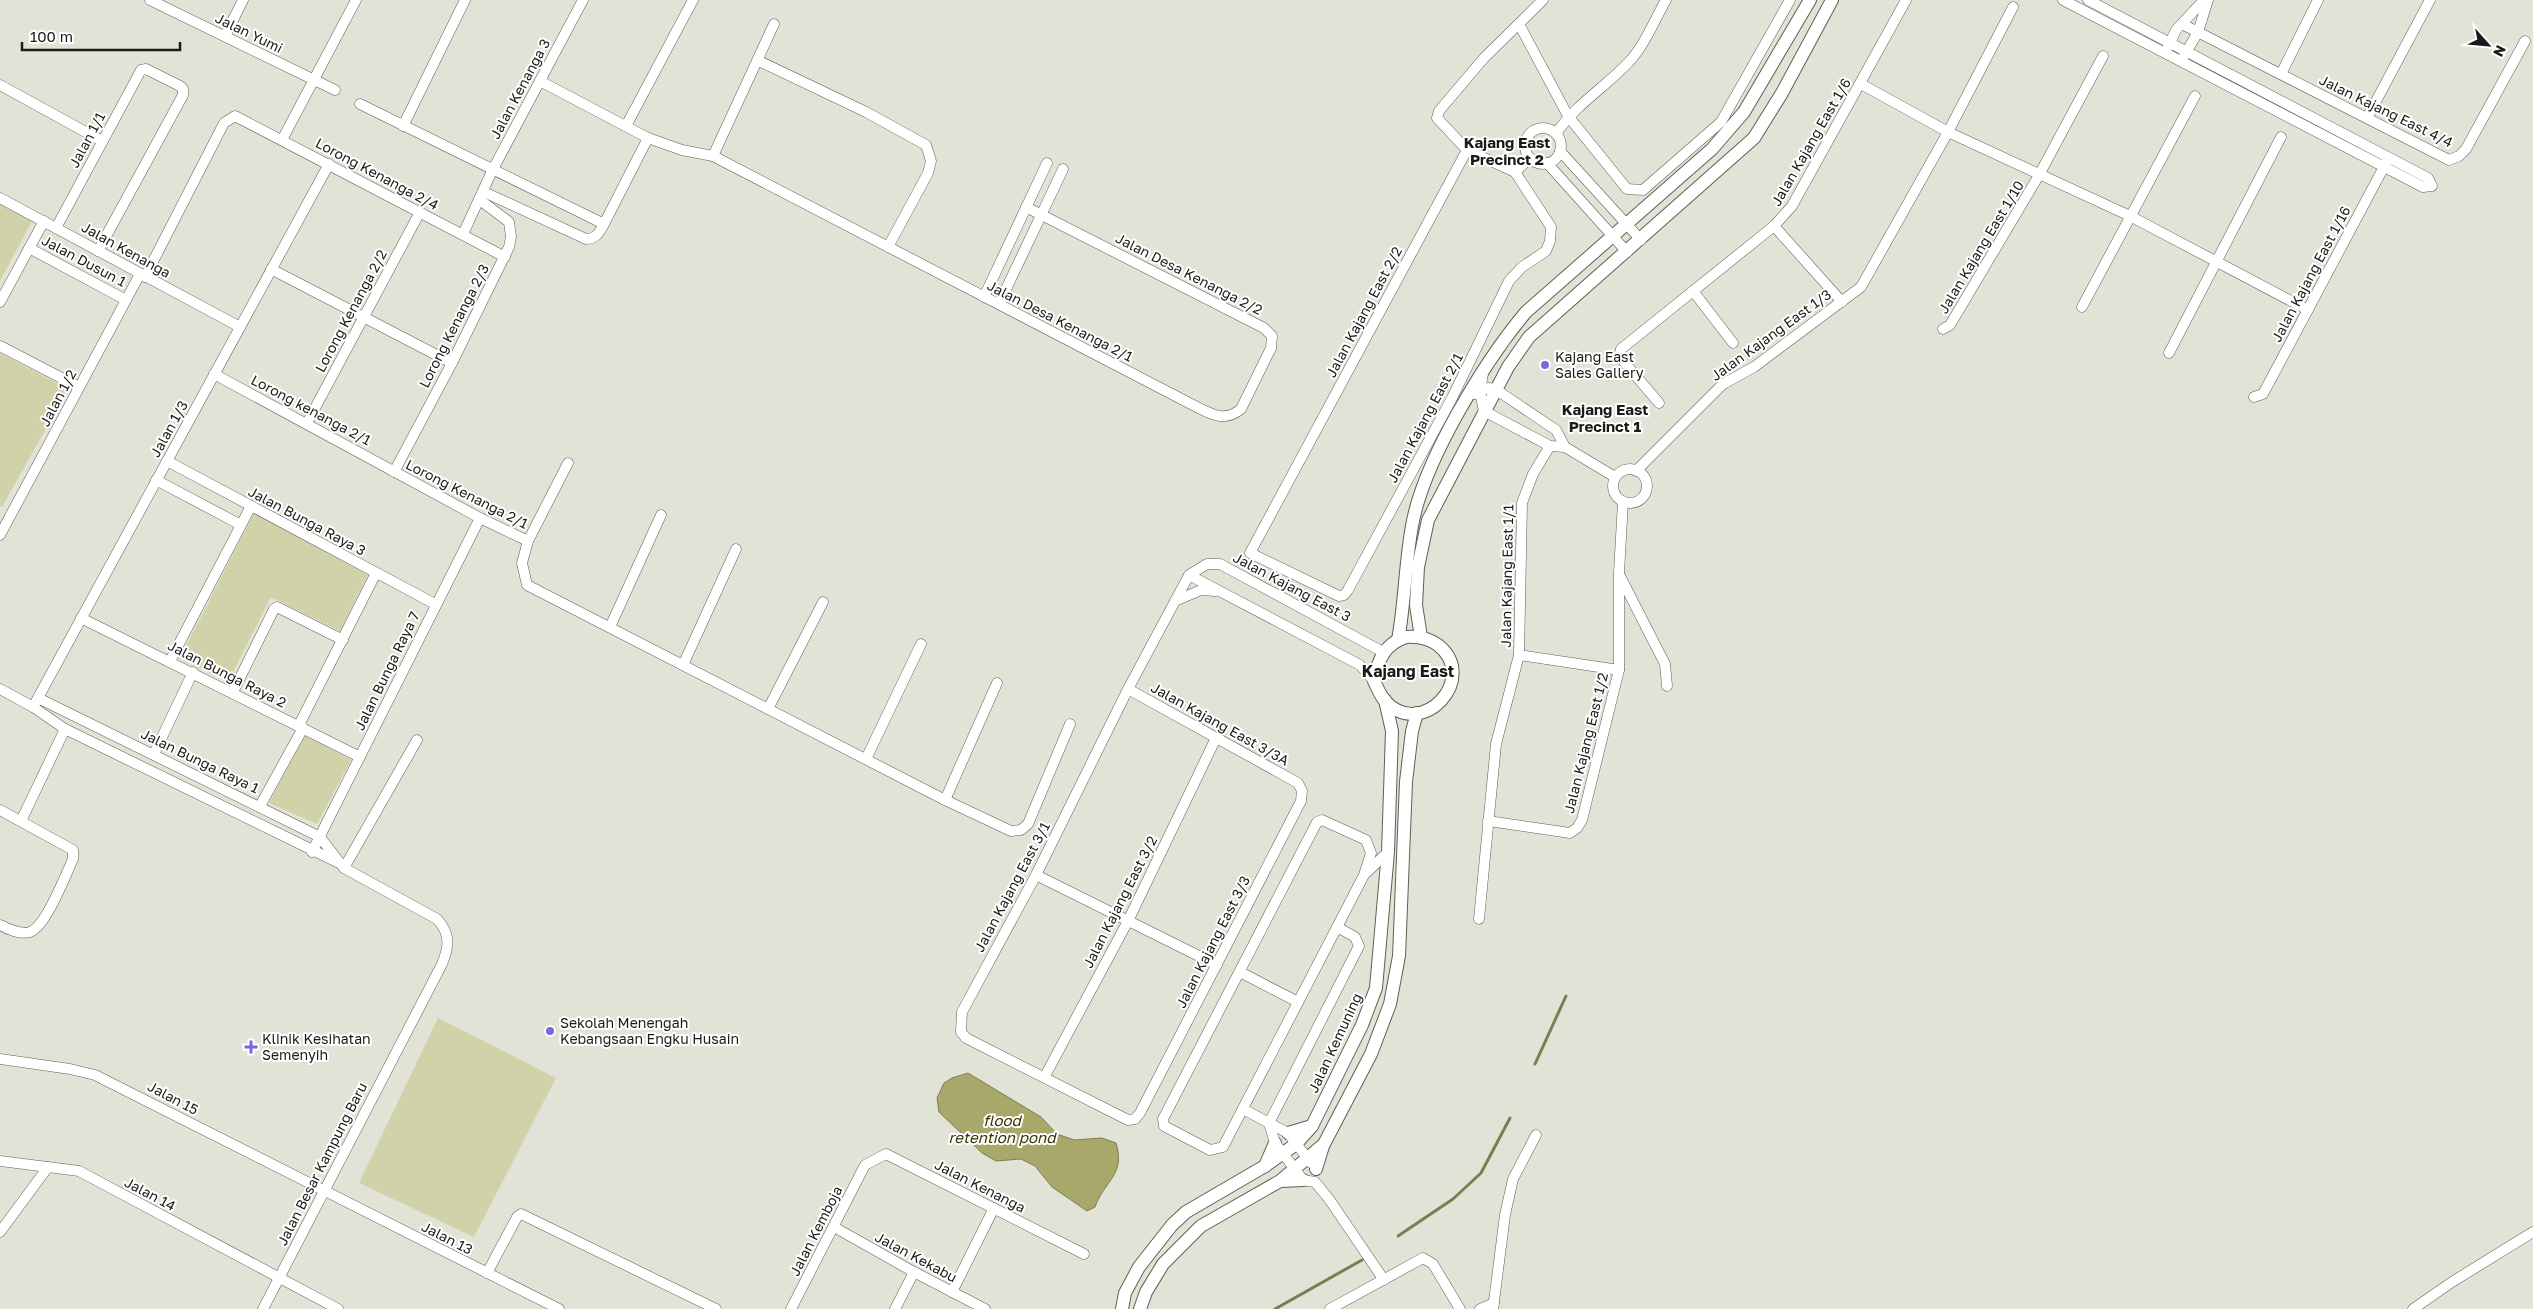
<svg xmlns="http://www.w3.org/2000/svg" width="2533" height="1309" viewBox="0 0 2533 1309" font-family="'Golos Text',sans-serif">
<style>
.green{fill:#d1d2a9}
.water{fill:#a9a86b;stroke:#7e7d52}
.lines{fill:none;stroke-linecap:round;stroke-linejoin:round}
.stream{stroke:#7e7d52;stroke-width:3}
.minor-casing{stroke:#5f5f55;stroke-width:11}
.tertiary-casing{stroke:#5f5f55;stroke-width:14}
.minor{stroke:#fff;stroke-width:10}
.tertiary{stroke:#fff;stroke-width:12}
.poi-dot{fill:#7c66e2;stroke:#fff;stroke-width:2}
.labels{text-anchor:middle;stroke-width:4;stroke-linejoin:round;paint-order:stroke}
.street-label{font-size:14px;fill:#1a1a16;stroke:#fff}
.poi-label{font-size:14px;fill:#1a1a16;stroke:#fff;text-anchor:start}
.neighbourhood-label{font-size:15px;font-weight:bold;fill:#1a1a16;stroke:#fff}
.water-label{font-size:15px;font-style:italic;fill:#353300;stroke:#fff}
.quarter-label{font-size:16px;font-weight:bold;fill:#1a1a16;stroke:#fff}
</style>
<rect width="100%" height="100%" fill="#e2e3d7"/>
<!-- green -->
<g class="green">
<path d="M0 204 32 221 0 281Z"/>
<path d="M0 353 68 389 2 507 0 506Z"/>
<path d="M254 513 368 575 340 631 271 597 228 682 180 658Z"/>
<path d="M305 735 351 760 317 824 269 803Z"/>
<path d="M438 1018 556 1078 474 1237 359 1183Z"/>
</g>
<!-- water -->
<path class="water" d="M968 1073 1041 1117 1057 1134 1074 1140 1102 1138 1116 1143C1126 1175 1104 1181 1095 1207L1087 1211 1052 1187 1035 1166 1021 1159 996 1161 982 1153 939 1112 937 1098 944 1083 952 1078Z"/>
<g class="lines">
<!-- stream -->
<g class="stream">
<path d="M1535 1064 1566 996"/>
<path d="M1398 1236 1453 1199 1481 1173 1510 1118"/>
<path d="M1275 1309 1362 1260"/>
</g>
<defs>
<g id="minor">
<path d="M150 0 335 90"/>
<path d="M2063 0 2423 187 2432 186 2428 178 2088 0"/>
<path d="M1519 24 1568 116 1627 189 1643 190 1721 122 1790 0"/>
<path d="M2182 24 2449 160 2459 156 2466 149 2525 41"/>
<path d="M225 36 243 0"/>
<path d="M2168 47 2176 30 2204 0"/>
<path d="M2184 56 2198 32 2208 0"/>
<path d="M759 61 866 112 926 145 931 161 928 173 888 247"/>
<path d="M2281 74 2318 0"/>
<path d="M540 81 648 138 682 150 713 156 1193 405C1211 414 1224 423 1241 409L1271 348 1272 336 1264 328 1026 207"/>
<path d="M1861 84 1948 132 2130 216 2308 310"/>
<path d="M0 85 102 141"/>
<path d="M360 104 604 224"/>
<path d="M2367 118 2430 0"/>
<path d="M403 126 465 0"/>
<path d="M626 126 693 0"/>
<circle cx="1543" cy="146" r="18"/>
<path d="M1556 134C1575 105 1604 88 1628 63 1645 45 1654 21 1666 0"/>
<path d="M282 140 356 0"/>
<path d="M1467 150 1250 553 1339 596 1344 595 1348 590 1452 398 1509 281 1522 267 1546 251 1550 241 1551 227 1515 172 1467 150 1437 118 1439 111 1484 58 1543 0"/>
<path d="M1560 151 1641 240"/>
<path d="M713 156 774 24"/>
<path d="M1547 163 1627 252"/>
<path d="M1515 172 1530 158"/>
<path d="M484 192 586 239C596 239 599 233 604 224L648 138"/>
<path d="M0 198 240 327"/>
<path d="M1774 226 1842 302"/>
<path d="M56 228 141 70 146 69 180 86 183 89V95L98 251"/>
<path d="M463 234 492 171 583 0"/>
<path d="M29 248 126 300"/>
<path d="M271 269 452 363"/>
<path d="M145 277 224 123 235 116 505 257"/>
<path d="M1693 291 1733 343"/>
<path d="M984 297 1047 163"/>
<path d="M0 302 44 221"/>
<path d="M999 304 1063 169"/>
<path d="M2082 307 2195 96"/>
<path d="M1943 329 1950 325 2039 175 2103 56"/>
<path d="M0 346 79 387"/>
<path d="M2169 353 2281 137"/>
<path d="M1483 373 1480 392 1484 411 1550 446 1565 447 1615 477"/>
<path d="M214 374 480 518 528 541"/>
<path d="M1475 394 1488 388 1495 389 1556 430 1565 447"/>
<path d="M2254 397 2263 394 2386 163"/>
<path d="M1659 403 1619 356 1621 349 1774 226 1792 206 1906 0"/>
<path d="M307 423 420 212"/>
<path d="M167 461 435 604"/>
<path d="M568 463 528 541 522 563 527 585 945 800 1011 831 1021 830 1028 824 1070 724"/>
<circle cx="1630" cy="486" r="17"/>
<path d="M1636 471 1723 384 1754 367 1861 287 1948 132 2013 7"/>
<path d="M394 472 452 363 509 247 511 237 509 222 480 200"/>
<path d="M156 480 241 525"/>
<path d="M0 535 140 274"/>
<path d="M1189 575 1360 665 1374 681"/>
<path d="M1620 576 1665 664 1667 686"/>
<path d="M1175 601 1201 590 1215 591"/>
<path d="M81 618 360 757"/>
<path d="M610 627 661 515"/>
<path d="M1519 655 1619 670"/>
<path d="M170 661 251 506"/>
<path d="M683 665 736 549"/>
<path d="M0 689 33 707 65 729 337 862"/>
<path d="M1128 689 1298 783 1302 791 1301 801 1140 1113 1135 1119 1128 1120 966 1038 961 1032 962 1012 1036 875 1128 689 1189 575 1207 564H1220L1383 652"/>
<path d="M233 692 274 609 277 607 343 640"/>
<path d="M38 698 320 837 344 868 437 919C451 934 449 947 442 964L263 1309"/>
<path d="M33 707 329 164"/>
<path d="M768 709 823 602"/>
<path d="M299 725 376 573"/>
<path d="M154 754 193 672"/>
<path d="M866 759 921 644"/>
<path d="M945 800 997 683"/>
<path d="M260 806 303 728"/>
<path d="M0 810 73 850V859C66 874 46 927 30 932 20 935 8 929 0 925"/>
<path d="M1322 820 1366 840 1371 853 1364 875 1223 1147 1210 1150 1164 1126 1163 1119 1317 822Z"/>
<path d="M21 821 65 729"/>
<path d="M1488 821 1570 833 1577 828 1582 820 1619 670V573L1623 501"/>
<path d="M312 852 480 518"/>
<path d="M344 868 417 740"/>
<path d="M1365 874 1388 852"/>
<path d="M1036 875 1217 965"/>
<path d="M1479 919 1496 744 1519 655 1522 503 1533 474 1550 446"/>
<path d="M1337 927 1355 937 1359 946 1269 1123 1275 1143 1303 1180 1315 1182 1329 1199 1384 1280"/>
<path d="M1240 972 1298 1002"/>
<path d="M0 1059 70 1069 95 1075 559 1309"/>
<path d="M1045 1076 1128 921 1216 738"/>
<path d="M1243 1109 1288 1133 1311 1163"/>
<path d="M0 1161 79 1171 338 1309"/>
<path d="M834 1227 914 1272 985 1309"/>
<path d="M0 1232 48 1167"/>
<path d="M487 1273 517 1217 521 1214 716 1309"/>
<path d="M952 1292 994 1208"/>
<path d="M791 1309 865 1165 886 1154 1084 1254"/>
<path d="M895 1309 914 1272"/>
<path d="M1330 1309 1423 1258 1433 1264 1460 1309"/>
<path d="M1480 1309 1494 1303"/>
<path d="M1493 1309 1505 1215 1513 1179 1536 1135"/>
<path d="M2413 1309 2452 1282 2533 1232"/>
</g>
<g id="tertiary">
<path d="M1406 637C1418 636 1428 638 1438 645 1480 678 1422 741 1385 701 1380 695 1377 687 1374 681 1378 660 1384 644 1406 637Z"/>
<path d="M1421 637 1416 605 1418 567 1428 520 1508 367 1529 337 1754 138 1782 93 1832 0"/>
<path d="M1398 640C1405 602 1405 564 1412 526 1423 462 1484 362 1526 312L1712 149 1744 112 1810 0"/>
<path d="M1288 1133 1312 1126"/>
<path d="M1265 1166 1275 1143"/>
<path d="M1316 1169 1323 1146"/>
<path d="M1281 1181 1303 1180"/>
<path d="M1122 1309 1125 1293 1139 1267 1172 1225 1186 1212 1265 1166 1296 1144 1312 1126 1362 1025 1376 988 1388 852 1392 731 1385 700"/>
<path d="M1140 1309 1146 1292 1163 1264 1201 1226 1280 1181 1324 1144 1371 1054 1390 1004 1399 956 1406 782 1412 731 1417 713"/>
</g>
</defs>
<!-- minor casing -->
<use href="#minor" class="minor-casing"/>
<!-- tertiary casing -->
<use href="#tertiary" class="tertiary-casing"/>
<!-- minor -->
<use href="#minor" class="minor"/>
<!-- tertiary -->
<use href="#tertiary" class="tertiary"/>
</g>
<!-- markers -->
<g class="poi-dot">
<circle cx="1545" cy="365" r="5"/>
<circle cx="550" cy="1031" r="5"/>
<path d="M248.5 1039.5h5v5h5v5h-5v5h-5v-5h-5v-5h5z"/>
</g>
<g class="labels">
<!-- street labels -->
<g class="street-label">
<text transform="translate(249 33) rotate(26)" y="5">Jalan Yumi</text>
<text transform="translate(520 89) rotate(-62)" y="5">Jalan Kenanga 3</text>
<text transform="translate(2386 111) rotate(26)" y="5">Jalan Kajang East 4/4</text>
<text transform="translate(87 140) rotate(-62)" y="5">Jalan 1/1</text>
<text transform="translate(1811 142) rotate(-60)" y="5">Jalan Kajang East 1/6</text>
<text transform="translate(377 174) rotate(28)" y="5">Lorong Kenanga 2/4</text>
<text transform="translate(1981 247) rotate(-59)" y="5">Jalan Kajang East 1/10</text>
<text transform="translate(126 250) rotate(29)" y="5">Jalan Kenanga</text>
<text transform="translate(84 261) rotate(28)" y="5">Jalan Dusun 1</text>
<text transform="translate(1189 274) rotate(27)" y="5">Jalan Desa Kenanga 2/2</text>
<text transform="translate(2311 274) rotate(-62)" y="5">Jalan Kajang East 1/16</text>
<text transform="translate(351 311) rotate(-62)" y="5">Lorong Kenanga 2/2</text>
<text transform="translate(1364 312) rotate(-62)" y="5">Jalan Kajang East 2/2</text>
<text transform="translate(1060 321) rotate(27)" y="5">Jalan Desa Kenanga 2/1</text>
<text transform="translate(454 326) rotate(-63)" y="5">Lorong Kenanga 2/3</text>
<text transform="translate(1771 335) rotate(-36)" y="5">Jalan Kajang East 1/3</text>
<text transform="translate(58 398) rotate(-62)" y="5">Jalan 1/2</text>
<text transform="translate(311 410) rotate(28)" y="5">Lorong kenanga 2/1</text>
<text transform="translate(1425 418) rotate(-62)" y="5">Jalan Kajang East 2/1</text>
<text transform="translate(169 429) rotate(-61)" y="5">Jalan 1/3</text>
<text transform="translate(467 494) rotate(27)" y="5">Lorong Kenanga 2/1</text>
<text transform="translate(307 521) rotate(28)" y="5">Jalan Bunga Raya 3</text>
<text transform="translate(1507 576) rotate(-89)" y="5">Jalan Kajang East 1/1</text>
<text transform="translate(1292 587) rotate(28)" y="5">Jalan Kajang East 3</text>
<text transform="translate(387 671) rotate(-64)" y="5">Jalan Bunga Raya 7</text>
<text transform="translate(227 674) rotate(27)" y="5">Jalan Bunga Raya 2</text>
<text transform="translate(1220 724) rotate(29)" y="5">Jalan Kajang East 3/3A</text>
<text transform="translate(1586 743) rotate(-76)" y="5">Jalan Kajang East 1/2</text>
<text transform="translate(200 761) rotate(26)" y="5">Jalan Bunga Raya 1</text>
<text transform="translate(1012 887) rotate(-62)" y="5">Jalan Kajang East 3/1</text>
<text transform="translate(1120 902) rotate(-63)" y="5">Jalan Kajang East 3/2</text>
<text transform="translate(1213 942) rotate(-63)" y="5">Jalan Kajang East 3/3</text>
<text transform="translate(1335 1043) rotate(-65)" y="5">Jalan Kemuning</text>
<text transform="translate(173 1098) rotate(28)" y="5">Jalan 15</text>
<text transform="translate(322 1164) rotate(-63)" y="5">Jalan Besar Kampung Baru</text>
<text transform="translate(980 1186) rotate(27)" y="5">Jalan Kenanga</text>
<text transform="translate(150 1194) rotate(28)" y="5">Jalan 14</text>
<text transform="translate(816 1231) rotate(-63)" y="5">Jalan Kemboja</text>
<text transform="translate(447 1238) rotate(27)" y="5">Jalan 13</text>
<text transform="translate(916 1257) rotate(28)" y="5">Jalan Kekabu</text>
</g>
<!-- poi labels -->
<g class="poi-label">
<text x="1555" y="362">Kajang East<tspan x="1555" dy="16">Sales Gallery</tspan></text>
<text x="560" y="1028">Sekolah Menengah<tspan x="560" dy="16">Kebangsaan Engku Husain</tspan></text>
<text x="262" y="1044">Klinik Kesihatan<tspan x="262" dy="16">Semenyih</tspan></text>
</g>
<!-- neighbourhood labels -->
<g class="neighbourhood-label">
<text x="1507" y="148">Kajang East<tspan x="1507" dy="17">Precinct 2</tspan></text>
<text x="1605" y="415">Kajang East<tspan x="1605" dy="17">Precinct 1</tspan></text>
</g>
<!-- water labels -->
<g class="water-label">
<text x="1002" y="1126">flood<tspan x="1002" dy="17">retention pond</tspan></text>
</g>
<!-- quarter labels -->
<g class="quarter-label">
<text x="1408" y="677">Kajang East</text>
</g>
</g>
<!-- north arrow -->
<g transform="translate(2488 45) rotate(117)" stroke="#ffffff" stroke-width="4" paint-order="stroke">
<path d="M0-4L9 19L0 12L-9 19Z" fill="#1a1a16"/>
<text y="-8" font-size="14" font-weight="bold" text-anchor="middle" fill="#1a1a16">N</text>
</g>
<!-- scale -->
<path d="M22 42v8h158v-8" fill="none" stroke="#1a1a16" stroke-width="2.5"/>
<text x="30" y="42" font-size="15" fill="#1a1a16" stroke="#ffffff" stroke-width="4" paint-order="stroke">100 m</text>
</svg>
